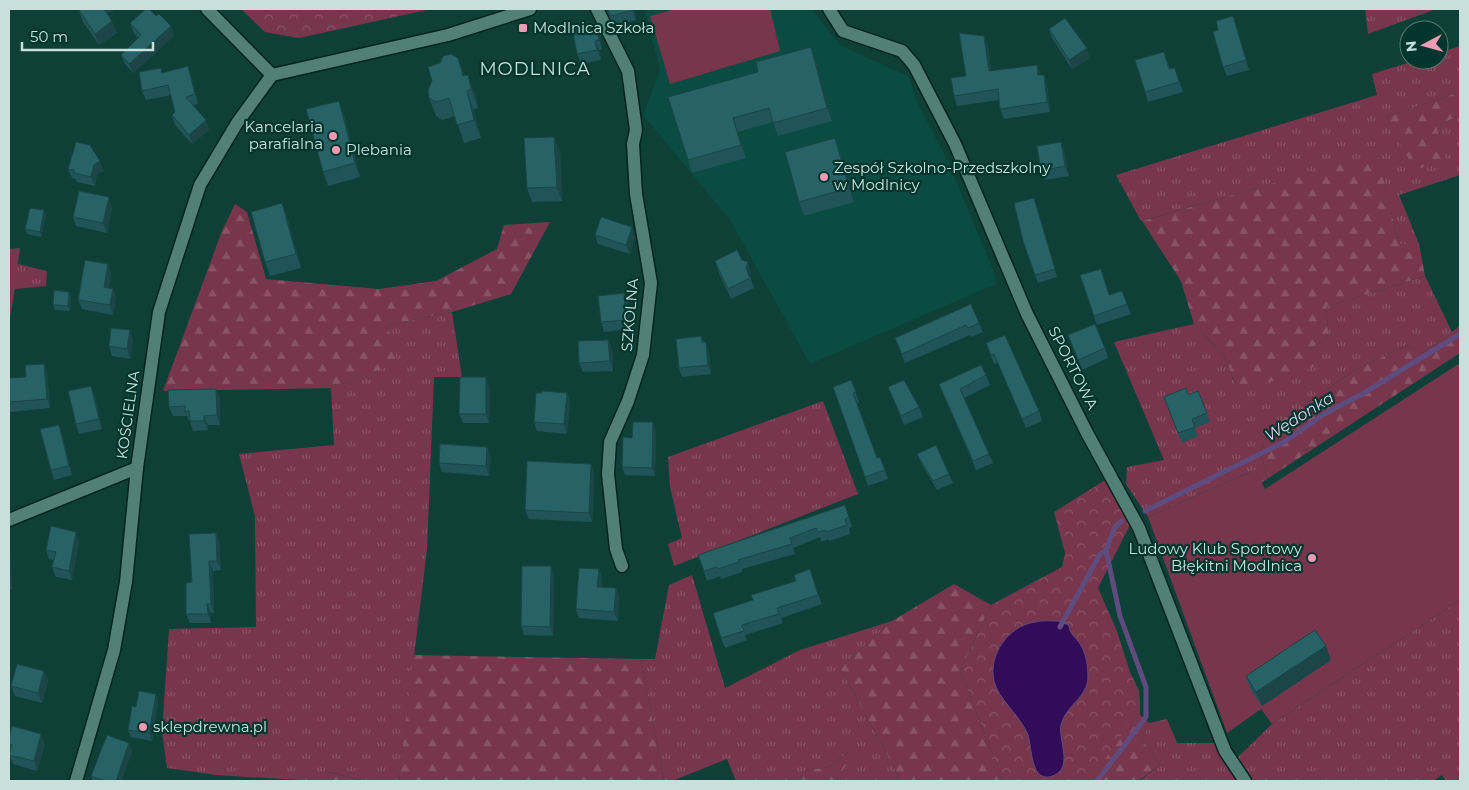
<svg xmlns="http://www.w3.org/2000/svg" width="1469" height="790" viewBox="0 0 1469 790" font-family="Montserrat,sans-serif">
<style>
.built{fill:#0a4b42}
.grass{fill:url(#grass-tufts)}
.forest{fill:url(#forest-firs)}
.park{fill:url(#park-crowns)}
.garden{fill:#77364c}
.water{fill:#320c58;stroke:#5f4c7f}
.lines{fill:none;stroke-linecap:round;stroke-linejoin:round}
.stream{stroke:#5f4c7f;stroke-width:5}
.street-casing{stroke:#00251f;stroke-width:15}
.secondary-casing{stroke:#00251f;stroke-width:15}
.street{stroke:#528077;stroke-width:12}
.secondary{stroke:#528077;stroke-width:12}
.wall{fill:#215458}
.shaded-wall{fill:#1b4547}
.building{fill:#266266;stroke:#1b4547}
.poi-dot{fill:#f19ab4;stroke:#01352e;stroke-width:2}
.labels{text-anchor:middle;stroke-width:4.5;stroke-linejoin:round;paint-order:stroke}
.poi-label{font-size:15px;fill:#c8e0db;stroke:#01352e;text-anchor:start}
.street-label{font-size:15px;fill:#c8e0db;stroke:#01352e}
.water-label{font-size:16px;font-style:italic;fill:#dbd2ec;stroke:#01352e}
.quarter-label{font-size:18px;letter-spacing:1px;fill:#c8e0db;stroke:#01352e}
</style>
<defs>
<pattern id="grass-tufts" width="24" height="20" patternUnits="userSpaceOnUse" patternTransform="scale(1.25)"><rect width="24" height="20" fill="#77364c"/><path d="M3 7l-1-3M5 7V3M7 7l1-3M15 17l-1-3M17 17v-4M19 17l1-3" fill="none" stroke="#895365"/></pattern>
<pattern id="forest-firs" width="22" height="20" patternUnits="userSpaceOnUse" patternTransform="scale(1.25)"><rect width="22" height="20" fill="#77364c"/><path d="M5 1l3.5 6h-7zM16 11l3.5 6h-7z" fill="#895365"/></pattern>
<pattern id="park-crowns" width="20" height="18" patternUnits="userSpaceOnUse" patternTransform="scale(1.25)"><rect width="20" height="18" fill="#77364c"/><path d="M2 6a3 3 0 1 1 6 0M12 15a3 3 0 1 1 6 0" fill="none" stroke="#895365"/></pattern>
</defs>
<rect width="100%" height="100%" fill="#0f4038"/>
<!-- built -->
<path class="built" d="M644 9H811L840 45 909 77 915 97 949 164 994 272 996 284 810 364 730 220 643 115 660 70Z"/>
<!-- grass -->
<g class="grass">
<path d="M1365 9H1436L1368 34Z"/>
<path d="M1460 46V92L1386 117 1436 125 1460 116V175L1399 195 1419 244H1399L1377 154 1141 221 1116 175 1377 95 1372 74 1417 60H1439V53Z"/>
<path d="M20 248 18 264 47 271 46 286 15 289 9 323V249Z"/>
<path d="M1425 276 1452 332 1422 353 1407 345 1355 370 1270 428 1261 451 1267 479 1261 483 1255 470 1148 517 1126 484 1127 467 1164 460 1114 342 1194 324 1225 357 1235 384 1309 350 1329 336 1326 307Z"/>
<path d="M452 312 462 377H434L427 549 399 781H365L329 772 324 781H317L216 775 167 768 162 732 169 629 256 627 255 516 239 454 334 445 331 388 396 363 388 325Z"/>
<path d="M823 401 858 494 674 566 668 544 682 538 670 487 668 457Z"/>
<path d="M692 575 725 688 800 650 892 621 840 668 894 767 899 781H838L837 777 852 757 848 752 829 767 804 771 800 781H736L727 759 672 781H664L641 659H655L669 585Z"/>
<path d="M1460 600V781H1446L1442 775 1433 781H1251L1236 759 1272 724Z"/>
<path d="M1167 719 1177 743H1215L1241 781H1139L1160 765 1142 739 1149 723Z"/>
</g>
<!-- forest -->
<g class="forest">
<path d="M1460 92V116L1436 125 1446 160 1415 170 1386 117Z"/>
<path d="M1377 153 1399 244H1419L1425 276 1326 307 1329 336 1309 350 1314 367 1252 388 1235 384 1225 357 1194 324 1181 281 1142 221Z"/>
<path d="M235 204 247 212 266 279 379 289 436 281 497 249 504 225 550 222 511 294 452 312 388 325 397 363 331 388 163 391 222 231Z"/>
<path d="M1460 326V353L1267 479 1261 451 1270 428 1355 370 1407 345 1422 353Z"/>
<path d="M954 584 991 605 960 671 1003 781H899L894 767 840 668 892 621Z"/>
<path d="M1116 629 1130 673 1139 691 1140 715 1149 723 1142 739 1160 765 1138 781H1091L1105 759 1096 630Z"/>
<path d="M413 655 641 659 664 781H399Z"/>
<path d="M848 752 853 757 837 777 838 781H800L804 771 829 767Z"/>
<path d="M328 772 365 781H324Z"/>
</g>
<!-- park -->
<g class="park">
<path d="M241 9H431L299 38 265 32Z"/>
<path d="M1107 479 1130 525 1098 588 1116 629 1130 673 1139 691 1140 707 1091 781H1003L960 671 991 605 1062 567 1065 553 1054 512Z"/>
</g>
<!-- garden -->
<g class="garden">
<path d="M675 9H770L780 51 670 84 650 16Z"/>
<path d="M1460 363V600L1272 724 1261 709 1227 733 1148 517 1255 470 1265 489Z"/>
</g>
<!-- water -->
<path class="water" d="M1058 621 1069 625C1069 634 1076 637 1080 644 1086 653 1088 666 1088 677 1088 697 1066 705 1061 725 1058 739 1073 766 1055 775 1030 787 1032 746 1028 735 1020 715 998 699 994 681 988 655 1008 626 1035 622 1042 620 1050 621 1058 621Z"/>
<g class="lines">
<!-- stream -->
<g class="stream">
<path d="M1145 511 1284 442 1324 414 1364 393 1460 334"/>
<path d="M1060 627 1100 554 1106 550"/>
<path d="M1097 781 1146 717V687L1120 616 1106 550 1115 527 1122 521"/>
</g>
<defs>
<g id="street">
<path d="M597 9 628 71 636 130 633 144 636 194 651 283 643 355 628 401 610 442 608 474 616 549 622 566"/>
<path d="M829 9 843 31 902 51 914 65 955 144 1027 314 1087 433 1139 528 1225 751 1245 781"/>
<path d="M9 520 137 468"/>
</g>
<g id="secondary">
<path d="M207 9 272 75"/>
<path d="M272 75 448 35 530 9"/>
<path d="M76 781 114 650 126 582 137 468 159 312 200 185 237 123 272 75"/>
</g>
</defs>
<!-- street casing -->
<use href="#street" class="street-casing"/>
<!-- secondary casing -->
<use href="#secondary" class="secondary-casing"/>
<!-- street -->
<use href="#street" class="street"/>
<!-- secondary -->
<use href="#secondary" class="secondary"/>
</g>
<!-- wall -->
<g class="wall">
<path d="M81 9H112L113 11 107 14 117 33 99 45 83 22 79 10Z"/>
<path d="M606 9H634L636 20 614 26Z"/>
<path d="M156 16 171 26 174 36 133 73 125 64 121 55 138 38 134 33 130 23Z"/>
<path d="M596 23 599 32 602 49 599 50 601 60 581 64 577 54Z"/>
<path d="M1236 26 1249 70 1227 76 1223 67Z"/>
<path d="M1049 29 1090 58 1072 69 1052 38Z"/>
<path d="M988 46 991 71 1037 65 1040 75H1044L1047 85 1050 112 1004 119 1000 109 999 100 957 106 954 96Z"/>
<path d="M811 47 816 61 832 121 778 136 773 122 738 132 746 158 692 173 688 160 758 72Z"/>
<path d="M458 58 464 76 475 93 478 108 473 109 481 138 464 143 455 116 442 120 436 116 429 98 432 81Z"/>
<path d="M1167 61 1170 69 1178 77 1183 92 1148 102 1145 92Z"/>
<path d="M163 72 191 76 198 104 193 105 209 130 192 144 175 125 172 115 175 112 171 95 146 100 142 91Z"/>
<path d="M344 115 360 177 328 186 323 172Z"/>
<path d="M835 138 840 152 854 202 804 216 799 202Z"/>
<path d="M1061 142 1064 151 1069 176 1045 180 1041 171Z"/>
<path d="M560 151 562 201 532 202 527 188Z"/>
<path d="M68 169 104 171 97 174 95 186 77 182 76 179 72 178Z"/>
<path d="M1034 198 1057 277 1038 283 1023 241Z"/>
<path d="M282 203 287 217 301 268 270 276 265 262Z"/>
<path d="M112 207 107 233 76 226 73 217Z"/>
<path d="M46 215 41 237 27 234 25 229Z"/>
<path d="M595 235 635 237 630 254 598 244Z"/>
<path d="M742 260 751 272 750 276 754 288 731 299 718 271 715 261Z"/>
<path d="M108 264 111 273 109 288 113 289 116 298 113 315 82 309 78 300Z"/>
<path d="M1080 275 1110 295 1122 291 1131 314 1097 325Z"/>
<path d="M69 292 71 297 70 311 55 310 53 305Z"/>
<path d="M624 293 628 303 630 329 604 332 601 322Z"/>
<path d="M979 323 983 332 971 337 970 335 905 363 895 338Z"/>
<path d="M1068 335 1105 348 1108 358 1082 370Z"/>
<path d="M701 336 704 342H706L709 352 711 374 682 377 679 368Z"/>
<path d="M133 340 130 359 112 356 109 346Z"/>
<path d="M986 343 1039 411 1042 421 1026 428 998 363 994 364Z"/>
<path d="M612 349 613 371 583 372 579 363Z"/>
<path d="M44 364 47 373 50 408 10 412V417H9V378L26 377Z"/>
<path d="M986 375 990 385 964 398 989 454 993 463 976 470 939 384Z"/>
<path d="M851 380 859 402 857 403 877 458 880 457 888 479 868 486 833 387Z"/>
<path d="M490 387 489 423H463L459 414Z"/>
<path d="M888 387 919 407 923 417 904 425Z"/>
<path d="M216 389 220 398V425H208V430L193 431 190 421H189L187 416H173L169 407Z"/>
<path d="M1198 391 1210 422 1195 428 1198 436 1182 443 1164 397 1188 395Z"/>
<path d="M542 393H567L570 402 567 434 537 431 534 422Z"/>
<path d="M95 396 102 429 79 434 76 424Z"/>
<path d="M59 425 62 434 72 475 54 480 51 470Z"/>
<path d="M656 431 655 476 625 475 622 467 632 438Z"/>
<path d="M487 447 491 457 489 476 442 472 439 463Z"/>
<path d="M917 454 949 474 953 483 937 490 921 463Z"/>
<path d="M591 464 594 474 592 522 529 519 525 510Z"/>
<path d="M845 505 852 527 849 528 850 534 829 541V539L821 542 820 537 793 548 795 554 742 569V572L721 579 720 576 707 581 698 555Z"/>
<path d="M216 533 219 542 221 570 213 571 214 613H211V623H190L186 614 192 582Z"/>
<path d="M79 541 72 580 56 577 52 567 54 560 49 559 46 550Z"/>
<path d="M9 551 10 555 12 589H9Z"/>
<path d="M551 566 554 576 553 636 524 635 521 626Z"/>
<path d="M599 569 602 579V587L616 588 619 597 618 621 579 618 576 609Z"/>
<path d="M813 579 822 604 781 618 783 623 745 635 747 640 725 648 721 638Z"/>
<path d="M1331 660 1262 706 1251 690 1246 676Z"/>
<path d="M48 680 42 703 15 696 11 686Z"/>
<path d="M156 694 158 702 152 741 131 737 128 730 136 707Z"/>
<path d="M9 737 45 744 37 771 13 764 9 755 10 752 9 749Z"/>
<path d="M132 751 121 781H93L91 776Z"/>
</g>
<!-- shaded-wall -->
<g class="shaded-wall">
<path d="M102 9H112L113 11 105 16Z"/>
<path d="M632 9H634L636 20Z"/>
<path d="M112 21 117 33 99 45 95 34Z"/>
<path d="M596 23 599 32 602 49 599 40Z"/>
<path d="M171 26 174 36 133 73 129 64Z"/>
<path d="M984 36 988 46 993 82 989 71Z"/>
<path d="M595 41 599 50 601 60 597 50Z"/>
<path d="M811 47 816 61 832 121 827 108Z"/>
<path d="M1087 48 1090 58 1072 69 1069 60Z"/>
<path d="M458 58 465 76H463Z"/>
<path d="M1037 65 1041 75H1038Z"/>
<path d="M468 75 475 93 478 108 471 89Z"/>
<path d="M1044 75 1047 85 1050 112 1047 102Z"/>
<path d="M467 91 473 109 481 138 474 120Z"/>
<path d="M339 101 344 115 360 177 355 163Z"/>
<path d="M733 118 738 132 746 158 741 145Z"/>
<path d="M206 120 209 130 192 144 189 135Z"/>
<path d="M554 137 560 151 562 201 557 187Z"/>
<path d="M835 138 840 152 854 202 849 188Z"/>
<path d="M1061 142 1064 151 1069 176 1065 166Z"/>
<path d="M100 161 104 171 97 174 95 186 91 177 94 165Z"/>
<path d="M109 197 112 207 107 233 103 223Z"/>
<path d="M282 203 287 217 301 268 296 254Z"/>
<path d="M44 210 46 215 41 237 40 232Z"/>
<path d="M632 227 635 237 630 254 626 245Z"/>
<path d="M748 262 751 272 749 278 746 268Z"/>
<path d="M108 264 111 273 107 296 104 287Z"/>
<path d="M113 289 116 298 113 315 110 305Z"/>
<path d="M69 292 71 297 70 311 68 306Z"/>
<path d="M624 293 628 303 630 329 626 320Z"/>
<path d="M130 330 133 340 130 359 127 349Z"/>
<path d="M608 340 612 349 613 371 610 361Z"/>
<path d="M706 342 709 352 711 374 708 365Z"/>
<path d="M44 364 47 373 50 408 47 399Z"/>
<path d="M486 377 490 387 489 423 486 414Z"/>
<path d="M91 386 95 396 102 429 99 419Z"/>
<path d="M216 389 220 398V425L217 415Z"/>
<path d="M567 393 570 402 567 434 564 424Z"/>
<path d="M204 416 208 425V430L204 421Z"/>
<path d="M653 422 656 431 655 476 652 468Z"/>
<path d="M59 425 62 434 72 475 69 466Z"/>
<path d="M487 447 491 457 489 476 486 466Z"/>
<path d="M591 464 594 474 592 522 589 513Z"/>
<path d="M76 532 79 541 72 580 69 571Z"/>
<path d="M216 533 219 542 221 570 217 561Z"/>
<path d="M9 551 10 555 12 589 9 581Z"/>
<path d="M209 561 213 571 214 613 211 604Z"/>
<path d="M551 566 554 576 553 636 550 627Z"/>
<path d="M599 569 602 579 601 596 597 587Z"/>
<path d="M616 588 619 597 618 621 614 612Z"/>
<path d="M207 604 211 613V623L208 614Z"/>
<path d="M1326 646 1331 660 1262 706 1256 692Z"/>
<path d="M44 671 48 680 42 703 38 693Z"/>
<path d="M156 694 158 702 152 741 149 733Z"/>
<path d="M41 734 45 744 37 771 34 761Z"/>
<path d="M129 743 132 751 121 781H116Z"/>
</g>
<!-- building -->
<g class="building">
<path d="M81 9H104L112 21 95 34 79 10Z"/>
<path d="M146 9H149L156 16 159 14 171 26 129 64 121 55 141 35 130 23Z"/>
<path d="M607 9H632L633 10 611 16Z"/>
<path d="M1233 16 1246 60 1223 67 1213 32 1218 30 1216 21Z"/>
<path d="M1065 18 1087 48 1069 60 1049 29Z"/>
<path d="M596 23 599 40 595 41 597 50 577 54 572 27Z"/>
<path d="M959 33 984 36 989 71 1037 65 1038 75H1044L1047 102 1000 109 998 89 954 96 951 78 966 76Z"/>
<path d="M811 47 827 108 773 123 769 108 733 118 741 145 688 160 668 97 758 72 756 62Z"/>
<path d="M1164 52 1169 69 1175 68 1179 82 1145 92 1135 60Z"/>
<path d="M451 54 458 58 463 76 468 75 471 89 467 91 474 120 457 125 449 98 436 102 429 98 428 90 432 81 428 67 440 63 443 56Z"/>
<path d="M188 66 195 94 186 97 206 120 189 135 172 115 175 112 168 85 142 91 139 72 161 68 162 73Z"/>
<path d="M339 101 355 163 323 172 306 109Z"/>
<path d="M554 137 557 187 527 188 524 138Z"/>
<path d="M835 138 849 188 799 202 785 152Z"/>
<path d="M76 142 90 145 100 161 94 165 91 177 74 173V170L68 169Z"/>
<path d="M1061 142 1065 166 1041 171 1037 146Z"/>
<path d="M79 191 109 197 103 223 73 217Z"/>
<path d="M1034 198 1055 269 1035 275 1023 241 1014 203Z"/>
<path d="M282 203 296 254 265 262 251 212Z"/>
<path d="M30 208 44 210 40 232 25 229Z"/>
<path d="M601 217 632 227 626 245 595 235Z"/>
<path d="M737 250 742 260 748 262 746 268 750 278 728 289 715 261Z"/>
<path d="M85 260 108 264 104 287 113 289 110 305 78 300Z"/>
<path d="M1101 269 1109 295 1122 291 1127 304 1094 316 1080 275Z"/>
<path d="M54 290 69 292 68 306 53 305Z"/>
<path d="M624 293 626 320 601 322 598 296Z"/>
<path d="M971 304 979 323 968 328 966 325 902 354 895 338Z"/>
<path d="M1095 324 1105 348 1078 360 1068 335Z"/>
<path d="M111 328 130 330 127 349 109 346Z"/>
<path d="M1005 335 1039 411 1022 419 994 354 991 355 986 343Z"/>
<path d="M701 336 702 342H706L708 365 679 368 676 339Z"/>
<path d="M608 340 610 361 579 363 578 341Z"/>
<path d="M44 364 47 399 9 402V378L26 377 25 365Z"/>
<path d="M981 365 986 375 960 389 989 454 973 461 939 384Z"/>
<path d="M460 377H486V414H459Z"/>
<path d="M851 380 856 392 853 393 877 458 880 457 885 470 865 477 833 387Z"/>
<path d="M904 380 919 407 901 416 888 387Z"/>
<path d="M91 386 99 419 76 424 68 391Z"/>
<path d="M1186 388 1188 395 1198 391 1207 413 1192 419 1195 427 1178 433 1164 397Z"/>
<path d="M216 389 217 415 204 416V421H190L189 411 185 412V406L169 407 168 390Z"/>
<path d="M542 391 567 393 564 424 534 422 536 393H542Z"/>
<path d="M633 422H653L652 468 622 467 623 437 632 438Z"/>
<path d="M59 425 69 466 51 470 40 429Z"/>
<path d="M440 444 487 447 486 466 439 463Z"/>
<path d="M936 445 949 474 933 481 917 454Z"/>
<path d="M527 461 591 464 589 513 525 510Z"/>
<path d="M845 505 849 517 845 519 847 525 826 532 825 530 818 532 816 528 790 538 792 544 738 560 739 562 718 569 717 567 704 571 698 555Z"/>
<path d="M51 526 76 532 69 571 52 567 56 552 46 550Z"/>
<path d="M216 533 217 561H209L211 604H207L208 614H186V583L192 582 189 534Z"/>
<path d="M522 566H551L550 627 521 626Z"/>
<path d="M579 568 599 569 597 587 616 588 614 612 576 609Z"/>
<path d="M810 569 818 595 777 608 779 614 742 625 744 631 721 638 713 613 753 600 751 595 796 581 794 575Z"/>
<path d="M1315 630 1326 646 1256 692 1246 676Z"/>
<path d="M17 664 44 671 38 693 11 686Z"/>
<path d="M139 691 156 694 149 733 128 730 132 706 136 707Z"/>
<path d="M12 726 41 734 34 761 9 755 12 745 9 744V737Z"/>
<path d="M107 735 129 743 116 781H106L91 776Z"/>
</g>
<!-- markers -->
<g class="poi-dot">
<rect x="518" y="23" width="10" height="10" rx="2.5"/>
<circle cx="333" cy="136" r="5"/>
<circle cx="336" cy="150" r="5"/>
<circle cx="824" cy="177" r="5"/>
<circle cx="1312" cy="558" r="5"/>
<circle cx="143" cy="727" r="5"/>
</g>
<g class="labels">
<!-- poi labels -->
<g class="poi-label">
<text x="533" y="33">Modlnica Szkoła</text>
<text x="323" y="132" text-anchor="end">Kancelaria<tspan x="323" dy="17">parafialna</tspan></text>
<text x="346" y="155">Plebania</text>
<text x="834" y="173">Zespół Szkolno-Przedszkolny<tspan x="834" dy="17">w Modlnicy</tspan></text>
<text x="1302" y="554" text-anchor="end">Ludowy Klub Sportowy<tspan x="1302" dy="17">Błękitni Modlnica</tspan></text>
<text x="153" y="732">sklepdrewna.pl</text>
</g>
<!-- street labels -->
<g class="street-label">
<text transform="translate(630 315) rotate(-85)" y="5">SZKOLNA</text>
<text transform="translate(1073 368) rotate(63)" y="5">SPORTOWA</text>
<text transform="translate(128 415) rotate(-82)" y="5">KOŚCIELNA</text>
</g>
<!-- water labels -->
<g class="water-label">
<text transform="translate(1299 416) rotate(-32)" y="6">Wędonka</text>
</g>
<!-- quarter labels -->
<g class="quarter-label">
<text x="535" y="75">MODLNICA</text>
</g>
</g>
<!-- border -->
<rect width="1469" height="790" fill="none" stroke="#c8e0db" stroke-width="20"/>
<!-- north arrow -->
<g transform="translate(1424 45) rotate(264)"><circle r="24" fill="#01352e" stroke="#517973"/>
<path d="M0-4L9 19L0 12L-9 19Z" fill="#f19ab4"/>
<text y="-8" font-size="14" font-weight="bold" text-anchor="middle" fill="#c8e0db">N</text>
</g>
<!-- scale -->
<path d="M22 42v8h131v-8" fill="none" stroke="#c8e0db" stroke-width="2.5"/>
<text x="30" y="42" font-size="15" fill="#c8e0db" stroke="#01352e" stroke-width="4" paint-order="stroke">50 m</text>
</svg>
